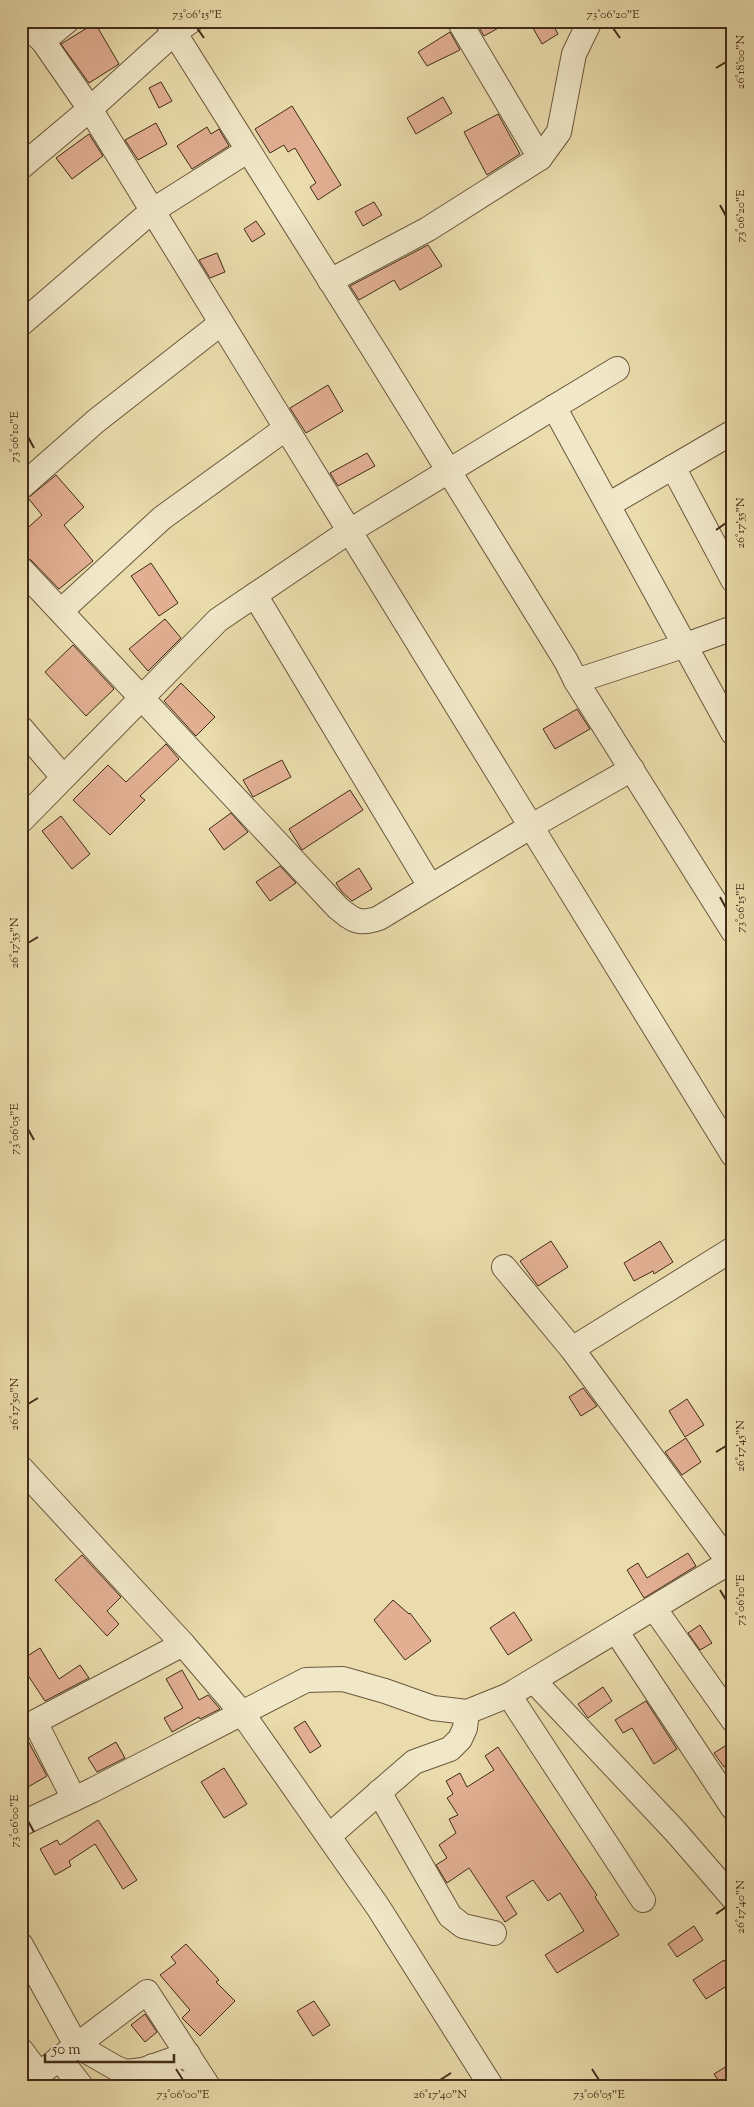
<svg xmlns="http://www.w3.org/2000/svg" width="754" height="2107" viewBox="0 0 754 2107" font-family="'Sorts Mill Goudy',serif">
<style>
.building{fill:#e2af93;stroke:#412c18}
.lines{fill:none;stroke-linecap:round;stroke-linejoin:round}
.minor-casing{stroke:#6b583d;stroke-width:26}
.minor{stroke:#f1e8c9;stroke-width:24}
.ticks{fill:none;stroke:#412c18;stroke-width:2}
.neatline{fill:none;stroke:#412c18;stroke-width:2}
.ticks-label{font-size:12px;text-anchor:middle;fill:#412c18}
</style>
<rect width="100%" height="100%" fill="#eadcac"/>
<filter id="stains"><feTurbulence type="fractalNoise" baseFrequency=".004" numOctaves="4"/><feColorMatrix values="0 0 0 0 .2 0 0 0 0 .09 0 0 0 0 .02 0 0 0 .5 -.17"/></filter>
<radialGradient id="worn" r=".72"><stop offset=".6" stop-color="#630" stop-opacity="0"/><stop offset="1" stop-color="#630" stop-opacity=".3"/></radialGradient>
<!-- building -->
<g class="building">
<path d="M475 21H511L484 36Z"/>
<path d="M529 21H551L558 34 542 44Z"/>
<path d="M95 23 119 64 89 83 61 44Z"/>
<path d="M450 32 460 50 427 66 418 52Z"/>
<path d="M161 82 172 101 159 108 149 88Z"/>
<path d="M443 97 452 113 416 134 407 118Z"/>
<path d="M292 106 341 185 318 200 310 187 316 183 295 148 288 152 284 145 270 153 255 129Z"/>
<path d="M498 114 520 154 487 175 464 132Z"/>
<path d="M156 123 167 144 138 160 125 140Z"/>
<path d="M207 127 211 134 219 129 229 146 192 169 177 146Z"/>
<path d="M89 134 103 156 72 179 56 158Z"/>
<path d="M374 202 382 215 363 226 355 212Z"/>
<path d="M256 221 265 234 252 242 244 229Z"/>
<path d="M428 245 442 266 400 290 394 280 359 300 350 286Z"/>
<path d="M217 253 225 272 210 278 199 260Z"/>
<path d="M328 385 343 411 306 433 290 408Z"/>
<path d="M367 453 375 466 338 486 330 473Z"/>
<path d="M56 475 84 507 64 525 93 561 59 589 31 560 21 556V534L42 515 28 498Z"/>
<path d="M151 563 178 603 159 616 131 576Z"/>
<path d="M165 619 181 638 148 671 129 649Z"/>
<path d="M73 645 114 689 86 716 45 672Z"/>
<path d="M181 683 215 717 196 736 164 701Z"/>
<path d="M577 709 590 729 555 749 543 729Z"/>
<path d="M166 744 179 759 140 796 145 800 110 835 73 800 108 765 126 782Z"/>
<path d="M282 760 291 777 253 797 243 780Z"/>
<path d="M350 790 363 810 302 850 289 829Z"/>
<path d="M231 813 248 832 224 850 209 829Z"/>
<path d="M61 816 90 854 72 869 42 831Z"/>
<path d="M280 866 296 883 270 901 256 882Z"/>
<path d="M359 868 372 889 352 901 342 892 336 883Z"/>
<path d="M551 1241 568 1267 538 1286 520 1261Z"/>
<path d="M660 1241 673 1262 654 1274 653 1271 634 1281 624 1263Z"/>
<path d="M583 1388 597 1406 581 1416 569 1397Z"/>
<path d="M687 1399 704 1425 685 1437 669 1411Z"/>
<path d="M686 1438 701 1462 682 1475 665 1452Z"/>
<path d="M688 1553 696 1566 644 1598 627 1570 638 1563 647 1578Z"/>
<path d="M82 1555 121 1597 107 1611 119 1624 107 1636 55 1580Z"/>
<path d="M393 1600 409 1614 410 1613 431 1641 405 1660 374 1620Z"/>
<path d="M514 1612 532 1640 508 1655 490 1628Z"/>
<path d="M700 1625 712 1643 700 1650 688 1633Z"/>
<path d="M40 1648 59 1679 80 1665 89 1678 45 1701 21 1665V1660Z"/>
<path d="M182 1670 199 1700 208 1695 220 1709 200 1719 199 1717 172 1732 164 1718 183 1708 166 1679Z"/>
<path d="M603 1687 612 1701 588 1718 578 1704Z"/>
<path d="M646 1701 677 1749 654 1764 632 1728 623 1733 615 1720Z"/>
<path d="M305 1721 321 1746 310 1753 294 1728Z"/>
<path d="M21 1728 47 1776 28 1787 21 1776Z"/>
<path d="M733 1741V1762L724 1767 714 1753Z"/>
<path d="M116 1742 125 1758 97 1772 88 1758Z"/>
<path d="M498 1747 597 1895 595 1897 619 1935 557 1973 545 1955 584 1931 560 1893 548 1901 533 1880 506 1897 517 1914 505 1922 469 1868 447 1883 436 1865 447 1858 439 1845 456 1833 449 1819 458 1815 447 1798 453 1794 446 1781 460 1773 467 1787 494 1770 485 1756Z"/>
<path d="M224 1768 247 1804 224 1818 201 1782Z"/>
<path d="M98 1820 137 1880 123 1889 95 1844 69 1861 71 1866 55 1875 40 1849 57 1840 60 1845Z"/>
<path d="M694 1926 703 1940 677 1957 668 1944Z"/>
<path d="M186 1944 219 1980 216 1982 235 2001 200 2036 182 2018 190 2010 160 1975 176 1963 171 1957Z"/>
<path d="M724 1960 733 1973V1982L706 1999 693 1980Z"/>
<path d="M314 2001 330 2025 313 2036 297 2011Z"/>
<path d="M145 2014 157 2032 145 2042 131 2025Z"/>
<path d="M727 2066 733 2075V2086H722L714 2074Z"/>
</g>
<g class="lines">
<defs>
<g id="minor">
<path d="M167 21 379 358 566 661 576 681 733 931"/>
<path d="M459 21 540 158"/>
<path d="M21 22 43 41 90 109 733 1155"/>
<path d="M43 41 67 21"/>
<path d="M21 167 90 109 174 33 191 21"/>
<path d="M330 281 428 229 540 158 559 132 574 54 590 21"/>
<path d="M21 324 152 211 247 151"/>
<path d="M554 407 733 733"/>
<path d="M673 467 733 580"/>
<path d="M21 487 96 421 220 324"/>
<path d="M608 505 733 432"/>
<path d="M21 569 338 908C354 921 359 925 379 918L530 827 632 769"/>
<path d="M255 595 430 886"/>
<path d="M61 611 162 518 285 429"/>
<path d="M576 681 686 645 733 628"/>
<path d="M21 728 63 777"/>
<path d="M21 821 218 620 348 532 617 369"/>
<path d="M504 1267 572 1349"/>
<path d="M21 1468 183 1644 242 1713 378 1907 491 2086"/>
<path d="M729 1562 572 1349 733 1249"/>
<path d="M654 1608 733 1720"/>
<path d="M616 1631 733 1808"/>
<path d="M534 1681 675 1831 733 1898"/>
<path d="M509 1695 643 1900"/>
<path d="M379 1792 450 1916 463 1926 494 1933"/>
<path d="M74 1799 35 1722 183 1644"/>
<path d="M21 1824 93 1790 306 1680 343 1679 385 1691 433 1708 467 1712 509 1695 733 1560"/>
<path d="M329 1836 414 1762 450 1749 460 1739 465 1728 467 1712"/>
<path d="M21 1945 76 2045 116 2068 126 2072 143 2070 188 2054"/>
<path d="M21 2050 39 2074 147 1992 208 2086"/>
<path d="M59 2058 81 2086"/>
<path d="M153 2066 184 2086"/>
</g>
</defs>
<!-- minor casing -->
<use href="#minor" class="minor-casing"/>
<!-- minor -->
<use href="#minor" class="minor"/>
</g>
<!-- ticks -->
<path class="ticks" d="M197 28 204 38M613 28 620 38M716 68 726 62M720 205 726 216M28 437 34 448M716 530 726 523M720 897 726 908M28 943 38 937M28 1129 34 1140M28 1404 38 1398M716 1452 726 1446M720 1590 726 1600M28 1821 34 1832M716 1914 726 1907M176 2069 183 2080M592 2069 599 2080M440 2080 451 2073"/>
<!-- margin -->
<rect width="754" height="2107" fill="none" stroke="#eadcac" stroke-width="55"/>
<!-- scale -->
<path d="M45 2054v8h129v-8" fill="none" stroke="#412c18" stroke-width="2.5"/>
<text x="52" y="2054" font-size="15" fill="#412c18" stroke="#f1e8c9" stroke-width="4" paint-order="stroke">50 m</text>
<rect x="28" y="28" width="698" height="2052" class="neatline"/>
<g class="ticks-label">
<text x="197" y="18">73°06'15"E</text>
<text x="613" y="18">73°06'20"E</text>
<text transform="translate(740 62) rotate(-90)" y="4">26°18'00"N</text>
<text transform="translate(740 216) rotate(-90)" y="4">73°06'20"E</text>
<text transform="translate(14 437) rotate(-90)" y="4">73°06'10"E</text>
<text transform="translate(740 523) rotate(-90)" y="4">26°17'55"N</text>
<text transform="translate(740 908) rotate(-90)" y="4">73°06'15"E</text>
<text transform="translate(14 943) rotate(-90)" y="4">26°17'55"N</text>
<text transform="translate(14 1129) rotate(-90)" y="4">73°06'05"E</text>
<text transform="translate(14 1404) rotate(-90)" y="4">26°17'50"N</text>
<text transform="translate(740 1446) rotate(-90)" y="4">26°17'45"N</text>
<text transform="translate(740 1600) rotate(-90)" y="4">73°06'10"E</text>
<text transform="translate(14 1821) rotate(-90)" y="4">73°06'00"E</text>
<text transform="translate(740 1907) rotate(-90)" y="4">26°17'40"N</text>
<text x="183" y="2098">73°06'00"E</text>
<text x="440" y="2098">26°17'40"N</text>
<text x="599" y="2098">73°06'05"E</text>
</g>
<rect width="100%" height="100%" filter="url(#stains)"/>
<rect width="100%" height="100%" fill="url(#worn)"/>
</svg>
